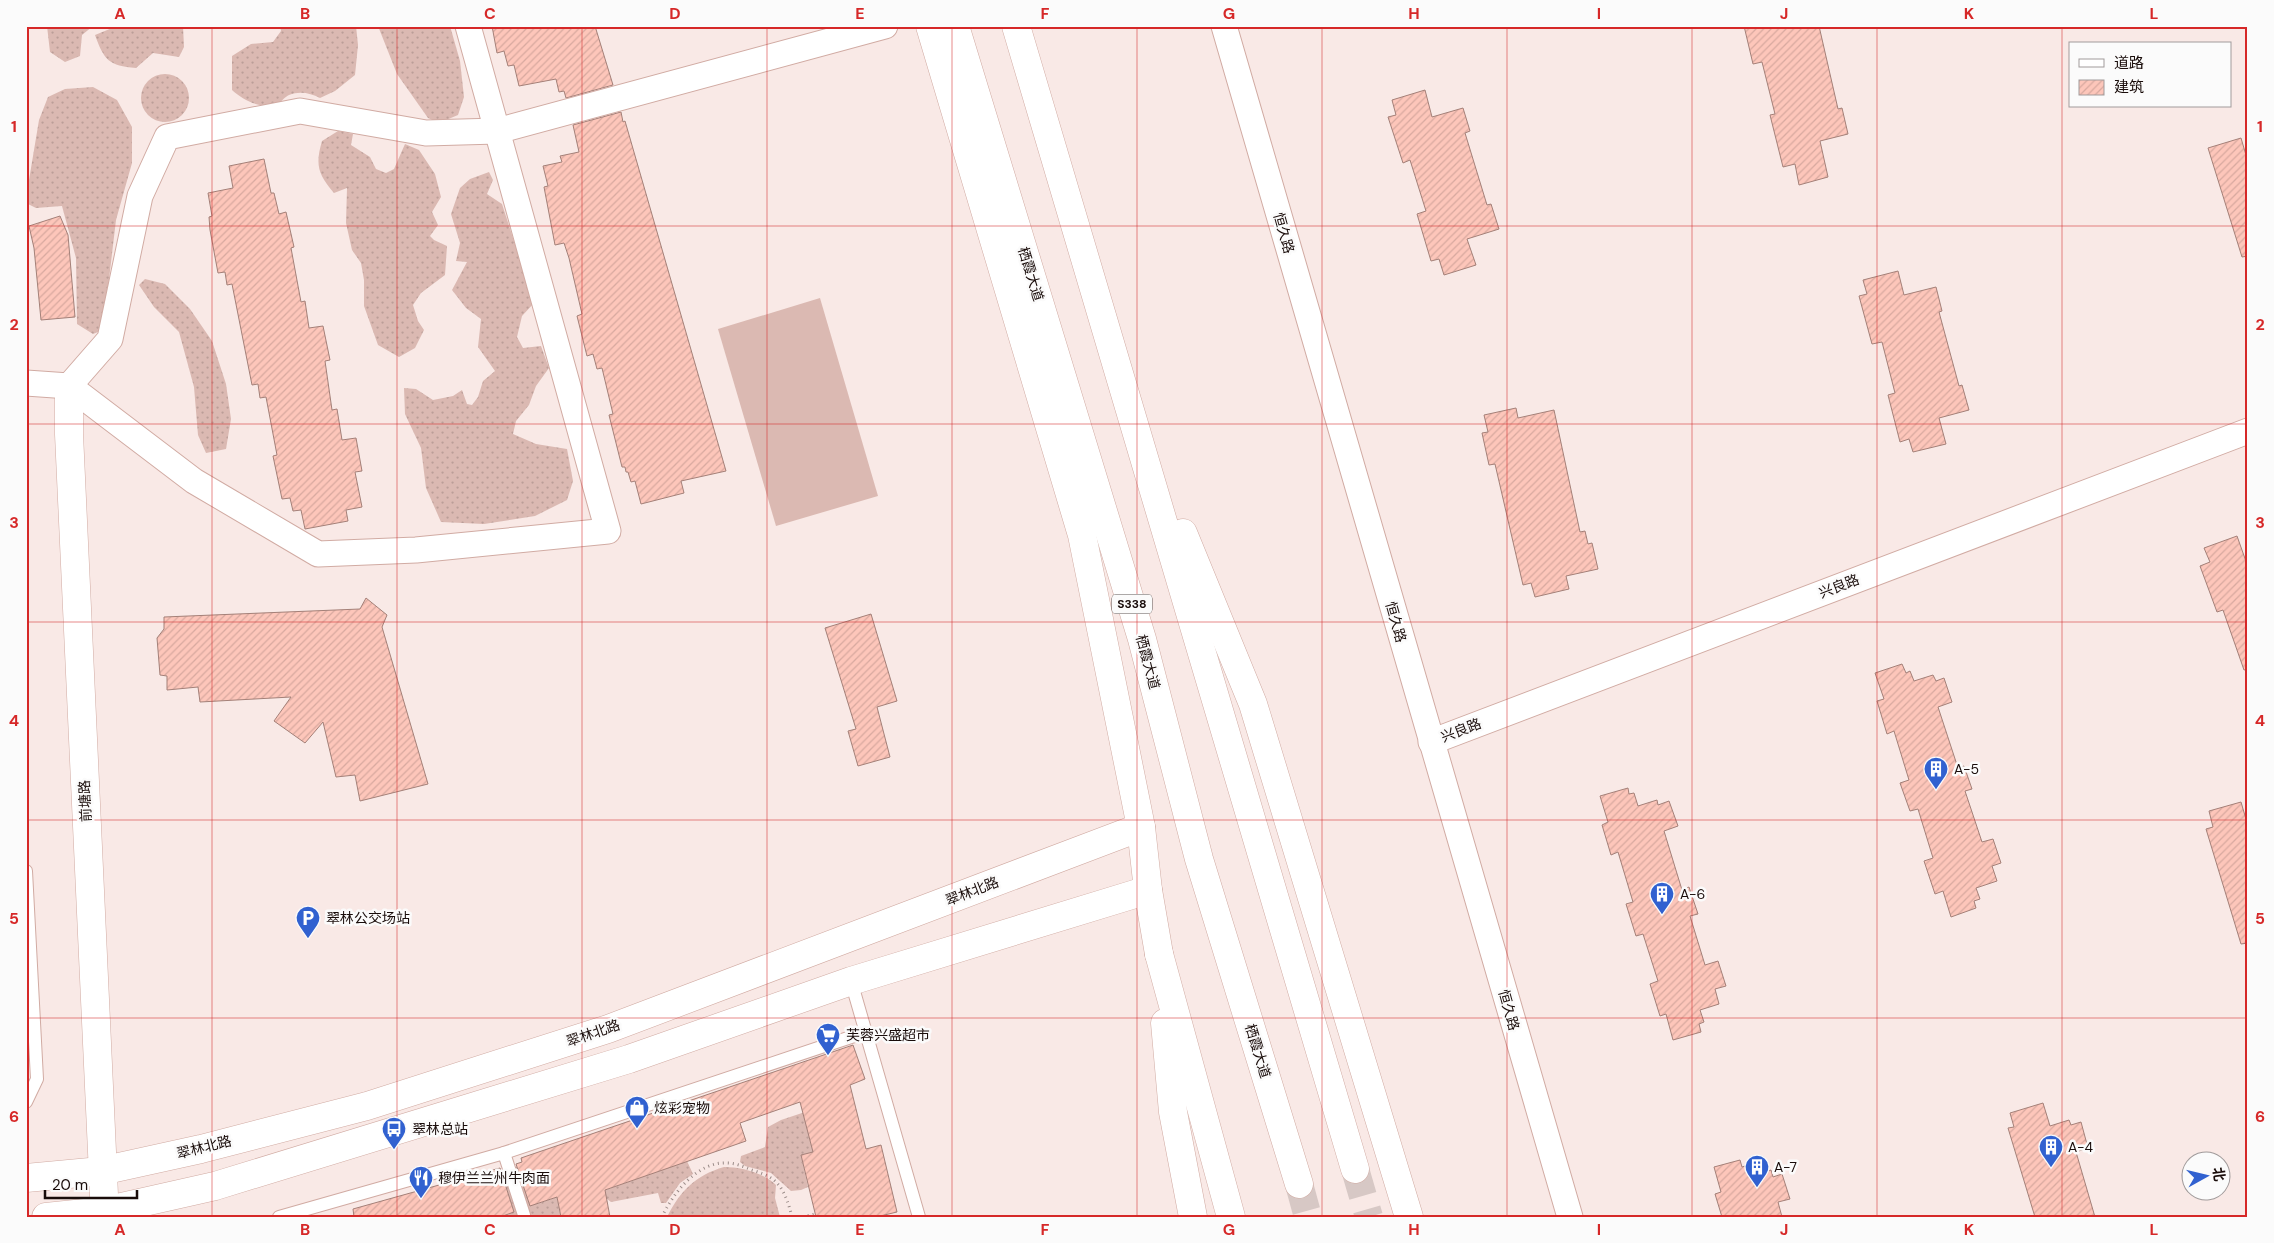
<svg xmlns="http://www.w3.org/2000/svg" width="2274" height="1243" viewBox="0 0 2274 1243" font-family="'DM Sans','Noto Sans SC',sans-serif">
<style>
.grass{fill:url(#grass-dots)}
.garden{fill:#dbb9b2}
.building{fill:url(#building-hatch);stroke:#a48078}
.lines{fill:none;stroke-linecap:round;stroke-linejoin:round}
.primary-tunnel{stroke:#d7c8c5;stroke-width:28;stroke-dasharray:28 14;stroke-linecap:butt}
.lane-casing{stroke:#d1aba3;stroke-width:14}
.street-casing{stroke:#d1aba3;stroke-width:27}
.secondary-casing{stroke:#d1aba3;stroke-width:29}
.primary-casing{stroke:#d1aba3;stroke-width:29}
.path{stroke:#9a8b88;stroke-width:3;stroke-dasharray:1 4;stroke-linecap:butt}
.lane{stroke:#fff;stroke-width:12}
.street{stroke:#fff;stroke-width:25}
.secondary{stroke:#fff;stroke-width:28}
.primary{stroke:#fff;stroke-width:28}
.grid{fill:none;stroke:#d62828;stroke-width:1;stroke-opacity:0.55}
.labels{text-anchor:middle;stroke-width:5;stroke-linejoin:round;paint-order:stroke}
.shield{fill:#fbfbfb;stroke:#5d5452;stroke-width:1}
.shield-label{font-size:12px;font-weight:bold;fill:#190c0a}
.street-label{font-size:14px;fill:#190c0a;stroke:#fbfbfb}
.poi-label{font-size:14px;fill:#190c0a;stroke:#fbfbfb;text-anchor:start}
.neatline{fill:none;stroke:#d62828;stroke-width:2}
.grid-label{font-size:16px;text-anchor:middle;font-weight:bold;fill:#d62828}
</style>
<defs>
<pattern id="grass-dots" width="8" height="8" patternUnits="userSpaceOnUse" patternTransform="scale(1.25)"><rect width="8" height="8" fill="#dbb9b2"/><path d="M2 2h.1M6 6h.1" fill="none" stroke="#bb9e98" stroke-width="1.8" stroke-linecap="round"/></pattern>
<pattern id="building-hatch" width="6" height="6" patternUnits="userSpaceOnUse" patternTransform="scale(1.25)"><rect width="6" height="6" fill="#fdc6ba"/><path d="M-1 1l2-2M0 6l6-6M5 7l2-2" fill="none" stroke="#d8a99f"/></pattern>
</defs>
<rect width="100%" height="100%" fill="#f9e9e6"/>
<!-- grass -->
<g class="grass">
<path d="M47 26H93L82 35 80 56 65 62 50 52Z"/>
<path d="M117 26H183L184 47 179 57 153 53 136 68C109 66 104 60 95 35Z"/>
<path d="M280 26H356L358 45 355 75 335 91 320 98C310 93 300 91 289 95 284 97 281 103 276 105 260 109 243 100 232 90V56L251 44 273 42 281 31Z"/>
<path d="M378 26H450L460 61 464 97 458 115 439 123 428 118 397 74Z"/>
<circle cx="165" cy="98" r="24"/>
<path d="M93 87 117 100 132 127V163L116 220 103 330 93 334 77 324 76 258 62 206 36 208 26 203V198L39 120 48 97 65 89Z"/>
<path d="M338 131 353 134 351 145 370 157 376 169 386 173 394 169 405 144 419 150 435 174 441 197 432 212 438 225 430 236 434 240 447 246 445 275 421 293 413 305 418 321 424 330 415 348 399 357 378 345 364 306V280L361 263 352 250 346 223 347 188 334 193C318 174 315 165 322 141Z"/>
<path d="M489 172 493 180 487 194 502 204 534 303 522 316 517 337 523 348 541 346 549 368 536 386 529 405 516 421 513 434 536 444 567 449 573 481 567 500 535 516 484 524 441 522 426 488 421 448 405 414 404 388 416 389 433 400 453 396 462 390 467 404 472 405 478 397 483 381 495 371 478 347 481 319 466 308 452 290 467 262 456 261 460 243 451 214 460 188 470 179Z"/>
<path d="M145 279 165 284 190 309 212 341 226 384 231 419 226 449 206 453 198 435 194 387 179 332 154 307 139 285Z"/>
<path d="M805 1112 813 1152 801 1155 808 1187 801 1190 791 1191 771 1173 745 1166 740 1162 741 1156 765 1147 768 1127 781 1120Z"/>
<path d="M687 1161 693 1174 680 1183 666 1203H661L658 1193 611 1202 607 1199 588 1202 586 1197Z"/>
<path d="M523 1165 537 1204 557 1197 561 1217H500L510 1214 497 1173Z"/>
<path d="M724 1167C741 1167 764 1173 776 1185L775 1198 780 1217H667C680 1191 696 1175 724 1167Z"/>
</g>
<!-- garden -->
<path class="garden" d="M820 298 878 496 776 526 718 329Z"/>
<!-- building -->
<g class="building">
<path d="M492 26H595L613 85 566 98 564 91 559 92 556 79 519 86 514 65 508 66 504 51 497 53Z"/>
<path d="M1744 26H1819L1838 109 1842 108 1848 134 1820 141 1828 177 1799 185 1795 164 1783 167 1770 115 1775 114 1762 62 1753 64Z"/>
<path d="M1425 90 1432 117 1463 108 1470 131 1465 133 1487 205 1491 204 1499 229 1467 239 1476 265 1444 275 1439 259 1431 261 1417 214 1426 211 1410 160 1403 163 1388 117 1396 115 1392 100Z"/>
<path d="M621 112 623 122 625 121 726 471 681 481 684 493 641 504 635 481 631 482 628 472H626L625 467H622L609 415 613 414 602 368 597 369 593 354 587 356 577 316 582 314 569 258 564 243 555 245 544 187 548 186 543 166 562 162 560 156 579 152 573 125Z"/>
<path d="M2241 138 2248 162V256L2242 257 2208 148Z"/>
<path d="M264 159 271 193H274L279 214 286 212 294 247 291 248 301 302 305 301 309 328 323 326 330 360 325 361 332 410 337 409 342 440 356 438 362 471 355 472 362 507 346 510 348 521 305 529 301 510 293 511 290 498 282 499 273 456 277 455 266 397 260 398 258 384 252 385 232 284 227 285 225 272 218 273 210 230 209 217 212 216 208 193 233 188 229 166Z"/>
<path d="M60 216 68 235 75 317 41 320 34 248 29 226Z"/>
<path d="M1898 271 1904 295 1936 287 1942 311 1939 312 1959 386 1962 385 1969 410 1939 418 1946 444 1913 452 1909 439 1900 442 1888 395 1895 393 1882 342 1872 344 1859 296 1867 294 1863 280Z"/>
<path d="M1516 408 1518 418 1554 410 1580 532 1585 531 1588 544 1592 543 1598 569 1566 576 1569 589 1535 597 1531 583 1523 585 1495 464 1489 465 1482 433 1488 432 1484 415Z"/>
<path d="M2237 536 2248 567V669L2244 670 2223 610 2217 612 2200 566 2210 562 2204 548Z"/>
<path d="M366 598 387 615 382 627 428 784 360 801 355 775 336 777 323 722 305 743 274 721 291 697 200 702 198 687 167 690V676L160 675 157 638 164 629V617L360 609Z"/>
<path d="M871 614 897 701 877 707 890 757 858 766 848 731 856 729 825 628Z"/>
<path d="M1902 664 1906 673 1910 671 1914 681 1933 675 1936 681 1944 678 1952 702 1938 707 1958 768 1964 766 1972 789 1965 791 1982 842 1993 839 2001 863 1992 866 1997 881 1976 888 1980 899 1974 901 1976 908 1951 917 1943 891 1935 894 1924 861 1933 858 1918 809 1910 811 1900 783 1909 780 1894 731 1887 734 1877 701 1884 699 1875 673Z"/>
<path d="M1628 788 1629 794 1634 793 1638 806 1657 800 1658 805 1669 801 1678 826 1664 831 1682 890 1689 887 1698 914 1690 916 1705 965 1718 961 1726 986 1715 989 1719 1004 1700 1010 1704 1022 1699 1024 1701 1032 1673 1040 1666 1014 1660 1016 1650 984 1658 981 1643 934 1636 936 1626 904 1633 902 1618 852 1611 855 1602 825 1608 822 1600 796Z"/>
<path d="M2241 802 2248 826V943L2241 944 2206 829 2213 827 2209 811Z"/>
<path d="M853 1045 865 1079 850 1085 866 1149 881 1145 897 1212 876 1217H816L801 1155 813 1152 800 1102 740 1123 746 1141 605 1190 610 1217H561L557 1197 530 1206 516 1164 522 1162 521 1158Z"/>
<path d="M2043 1103 2050 1126 2069 1120 2071 1125 2081 1122 2088 1148 2076 1152 2095 1217H2035L2008 1128 2014 1127 2010 1113Z"/>
<path d="M1740 1160 1742 1167 1748 1165 1751 1176 1771 1170 1773 1177 1782 1174 1790 1199 1778 1202 1782 1217H1722L1715 1194 1721 1192 1714 1167Z"/>
<path d="M500 1168 514 1212 500 1217H354L353 1209Z"/>
</g>
<g class="lines">
<!-- primary-tunnel -->
<g class="primary-tunnel">
<path d="M1355 1169 1369 1217"/>
<path d="M1299 1184 1308 1217"/>
</g>
<defs>
<g id="lane">
<path d="M26 871 37 1079 26 1102"/>
<path d="M851 981 919 1217"/>
<path d="M504 1153 524 1215"/>
<path d="M279 1217 504 1153 866 1032"/>
</g>
<g id="street">
<path d="M1224 26 1570 1217"/>
<path d="M26 383 69 386 194 481 318 554 416 550 608 531 468 26"/>
<path d="M69 386 110 339 140 196 167 137 300 111 426 133 497 131 885 26"/>
<path d="M1431 742 2248 431"/>
</g>
<g id="secondary">
<path d="M930 26 1082 535 1141 827 1148 890 1159 954"/>
<path d="M69 386V434L105 1217"/>
<path d="M26 1178 101 1171 201 1149 367 1106 608 1029 1141 827"/>
<path d="M46 1217 104 1211 215 1186 629 1059 851 981 1148 890"/>
</g>
<g id="primary">
<path d="M955 26 1142 639 1199 859 1299 1184"/>
<path d="M1016 26 1355 1169"/>
<path d="M1183 533 1253 704 1409 1217"/>
<path d="M1159 954 1231 1217"/>
<path d="M1165 1023 1173 1112 1193 1217"/>
</g>
</defs>
<!-- lane casing -->
<use href="#lane" class="lane-casing"/>
<!-- street casing -->
<use href="#street" class="street-casing"/>
<!-- secondary casing -->
<use href="#secondary" class="secondary-casing"/>
<!-- primary casing -->
<use href="#primary" class="primary-casing"/>
<!-- path -->
<g class="path">
<path d="M662 1217C673 1193 698 1161 727 1163 736 1163 744 1167 752 1170 761 1173 770 1176 776 1182 785 1191 789 1205 792 1217"/>
<path d="M803 1217 815 1214"/>
</g>
<!-- lane -->
<use href="#lane" class="lane"/>
<!-- street -->
<use href="#street" class="street"/>
<!-- secondary -->
<use href="#secondary" class="secondary"/>
<!-- primary -->
<use href="#primary" class="primary"/>
</g>
<!-- grid -->
<path class="grid" d="M212 26V1217M397 26V1217M582 26V1217M767 26V1217M952 26V1217M1137 26V1217M1322 26V1217M1507 26V1217M1692 26V1217M1877 26V1217M2062 26V1217M26 226H2248M26 424H2248M26 622H2248M26 820H2248M26 1018H2248"/>
<!-- icons -->
<defs>
<symbol id="building-pin" viewBox="-11 -11 22 30"><path d="M0 17L-7.5 6A9.5 9.5 0 1 1 7.5 6Z" fill="#3161d0" stroke="#fbfbfb"/><path d="M-4-6H4V6H1V3H-1V6H-4ZM-2.5-4.3h1.7v1.8h-1.7ZM.8-4.3h1.7v1.8H.8ZM-2.5-1h1.7V.8h-1.7ZM.8-1h1.7V.8H.8Z" fill="#fff"/></symbol>
<symbol id="parking-pin" viewBox="-11 -11 22 30"><path d="M0 17L-7.5 6A9.5 9.5 0 1 1 7.5 6Z" fill="#3161d0" stroke="#fbfbfb"/><path d="M-3.5-5.5H1a3.5 3.5 0 0 1 0 7H-1V5.5H-3.5ZM-1-3.4V-.6H.8a1.4 1.4 0 0 0 0-2.8Z" fill="#fff"/></symbol>
<symbol id="supermarket-pin" viewBox="-11 -11 22 30"><path d="M0 17L-7.5 6A9.5 9.5 0 1 1 7.5 6Z" fill="#3161d0" stroke="#fbfbfb"/><path d="M-6-5.5h2.5l.6 2H6L4.5 2H-2.5L-4.4-4H-6ZM-1.5 3.2a1.3 1.3 0 1 0 .1 0ZM3 3.2a1.3 1.3 0 1 0 .1 0Z" fill="#fff"/></symbol>
<symbol id="shop-pin" viewBox="-11 -11 22 30"><path d="M0 17L-7.5 6A9.5 9.5 0 1 1 7.5 6Z" fill="#3161d0" stroke="#fbfbfb"/><path d="M-5-2.5h2.3a2.7 3.5 0 0 1 5.4 0H5L5.5 6h-11ZM-1.5-2.5h3a1.5 2.3 0 0 0-3 0Z" fill="#fff"/></symbol>
<symbol id="bus-pin" viewBox="-11 -11 22 30"><path d="M0 17L-7.5 6A9.5 9.5 0 1 1 7.5 6Z" fill="#3161d0" stroke="#fbfbfb"/><path d="M-5-6H5V4H4V6H2V4H-2V6H-4V4H-5ZM-3.5-4V0h7V-4ZM-3.5 1.2v1.5H-2V1.2ZM2 1.2v1.5H3.5V1.2Z" fill="#fff"/></symbol>
<symbol id="restaurant-pin" viewBox="-11 -11 22 30"><path d="M0 17L-7.5 6A9.5 9.5 0 1 1 7.5 6Z" fill="#3161d0" stroke="#fbfbfb"/><path d="M-5-6h1v4h1v-4h1v4h1v-4h1v5L-1.5 .5V6h-2V.5L-5-1ZM5-6V6H3V1.5H1.5Q1.5-4 5-6Z" fill="#fff"/></symbol>
</defs>
<g fill-rule="evenodd">
<use href="#building-pin" x="1922" y="755" width="28" height="38"/>
<use href="#building-pin" x="1648" y="880" width="28" height="38"/>
<use href="#parking-pin" x="294" y="904" width="28" height="38"/>
<use href="#supermarket-pin" x="814" y="1021" width="28" height="38"/>
<use href="#shop-pin" x="623" y="1094" width="28" height="38"/>
<use href="#bus-pin" x="380" y="1115" width="28" height="38"/>
<use href="#building-pin" x="2037" y="1133" width="28" height="38"/>
<use href="#building-pin" x="1743" y="1153" width="28" height="38"/>
<use href="#restaurant-pin" x="407" y="1164" width="28" height="38"/>
</g>
<g class="labels">
<!-- shield labels -->
<rect class="shield" x="1112" y="594.5" width="40" height="19" rx="4"/>
<g class="shield-label">
<text x="1132" y="608">S338</text>
</g>
<!-- street labels -->
<g class="street-label">
<text transform="translate(1284 233) rotate(74)" y="5">恒久路</text>
<text transform="translate(1031 274) rotate(73)" y="5">栖霞大道</text>
<text transform="translate(1839 586) rotate(-21)" y="5">兴良路</text>
<text transform="translate(1396 622) rotate(74)" y="5">恒久路</text>
<text transform="translate(1148 662) rotate(75)" y="5">栖霞大道</text>
<text transform="translate(1461 730) rotate(-21)" y="5">兴良路</text>
<text transform="translate(85 801) rotate(-93)" y="5">前塘路</text>
<text transform="translate(972 891) rotate(-21)" y="5">翠林北路</text>
<text transform="translate(1509 1010) rotate(74)" y="5">恒久路</text>
<text transform="translate(593 1033) rotate(-19)" y="5">翠林北路</text>
<text transform="translate(1258 1051) rotate(73)" y="5">栖霞大道</text>
<text transform="translate(204 1147) rotate(-14)" y="5">翠林北路</text>
</g>
<!-- poi labels -->
<g class="poi-label">
<text x="1954" y="774">A-5</text>
<text x="1680" y="899">A-6</text>
<text x="326" y="923">翠林公交场站</text>
<text x="846" y="1040">芙蓉兴盛超市</text>
<text x="654" y="1113">炫彩宠物</text>
<text x="412" y="1134">翠林总站</text>
<text x="2068" y="1152">A-4</text>
<text x="1774" y="1172">A-7</text>
<text x="438" y="1183">穆伊兰兰州牛肉面</text>
</g>
</g>
<!-- border -->
<rect width="2274" height="1243" fill="none" stroke="#fbfbfb" stroke-width="55"/>
<!-- legend -->
<rect x="2069" y="42" width="162" height="65" fill="#fbfbfb" stroke="#a19b9b"/>
<rect x="2079" y="59" width="25" height="8" fill="#ffffff" stroke="#a19b9b"/>
<text x="2114" y="68" font-size="15" fill="#190c0a">道路</text>
<rect x="2079" y="80" width="25" height="15" fill="url(#building-hatch)" stroke="#a19b9b"/>
<text x="2114" y="92" font-size="15" fill="#190c0a">建筑</text>
<!-- north arrow -->
<g transform="translate(2206 1176) rotate(82)"><circle r="24" fill="#fbfbfb" stroke="#a19b9b"/>
<path d="M0-4L9 19L0 12L-9 19Z" fill="#3161d0"/>
<text y="-8" font-size="14" font-weight="bold" text-anchor="middle" fill="#190c0a">北</text>
</g>
<!-- scale -->
<path d="M45 1190v8h92v-8" fill="none" stroke="#190c0a" stroke-width="2.5"/>
<text x="52" y="1190" font-size="15" fill="#190c0a" stroke="#fbfbfb" stroke-width="4" paint-order="stroke">20 m</text>
<rect x="28" y="28" width="2218" height="1188" class="neatline"/>
<g class="grid-label">
<text x="120" y="19">A</text>
<text x="305" y="19">B</text>
<text x="490" y="19">C</text>
<text x="675" y="19">D</text>
<text x="860" y="19">E</text>
<text x="1045" y="19">F</text>
<text x="1229" y="19">G</text>
<text x="1414" y="19">H</text>
<text x="1599" y="19">I</text>
<text x="1784" y="19">J</text>
<text x="1969" y="19">K</text>
<text x="2154" y="19">L</text>
<text x="14" y="132">1</text>
<text x="2260" y="132">1</text>
<text x="14" y="330">2</text>
<text x="2260" y="330">2</text>
<text x="14" y="528">3</text>
<text x="2260" y="528">3</text>
<text x="14" y="726">4</text>
<text x="2260" y="726">4</text>
<text x="14" y="924">5</text>
<text x="2260" y="924">5</text>
<text x="14" y="1122">6</text>
<text x="2260" y="1122">6</text>
<text x="120" y="1235">A</text>
<text x="305" y="1235">B</text>
<text x="490" y="1235">C</text>
<text x="675" y="1235">D</text>
<text x="860" y="1235">E</text>
<text x="1045" y="1235">F</text>
<text x="1229" y="1235">G</text>
<text x="1414" y="1235">H</text>
<text x="1599" y="1235">I</text>
<text x="1784" y="1235">J</text>
<text x="1969" y="1235">K</text>
<text x="2154" y="1235">L</text>
</g>
</svg>
